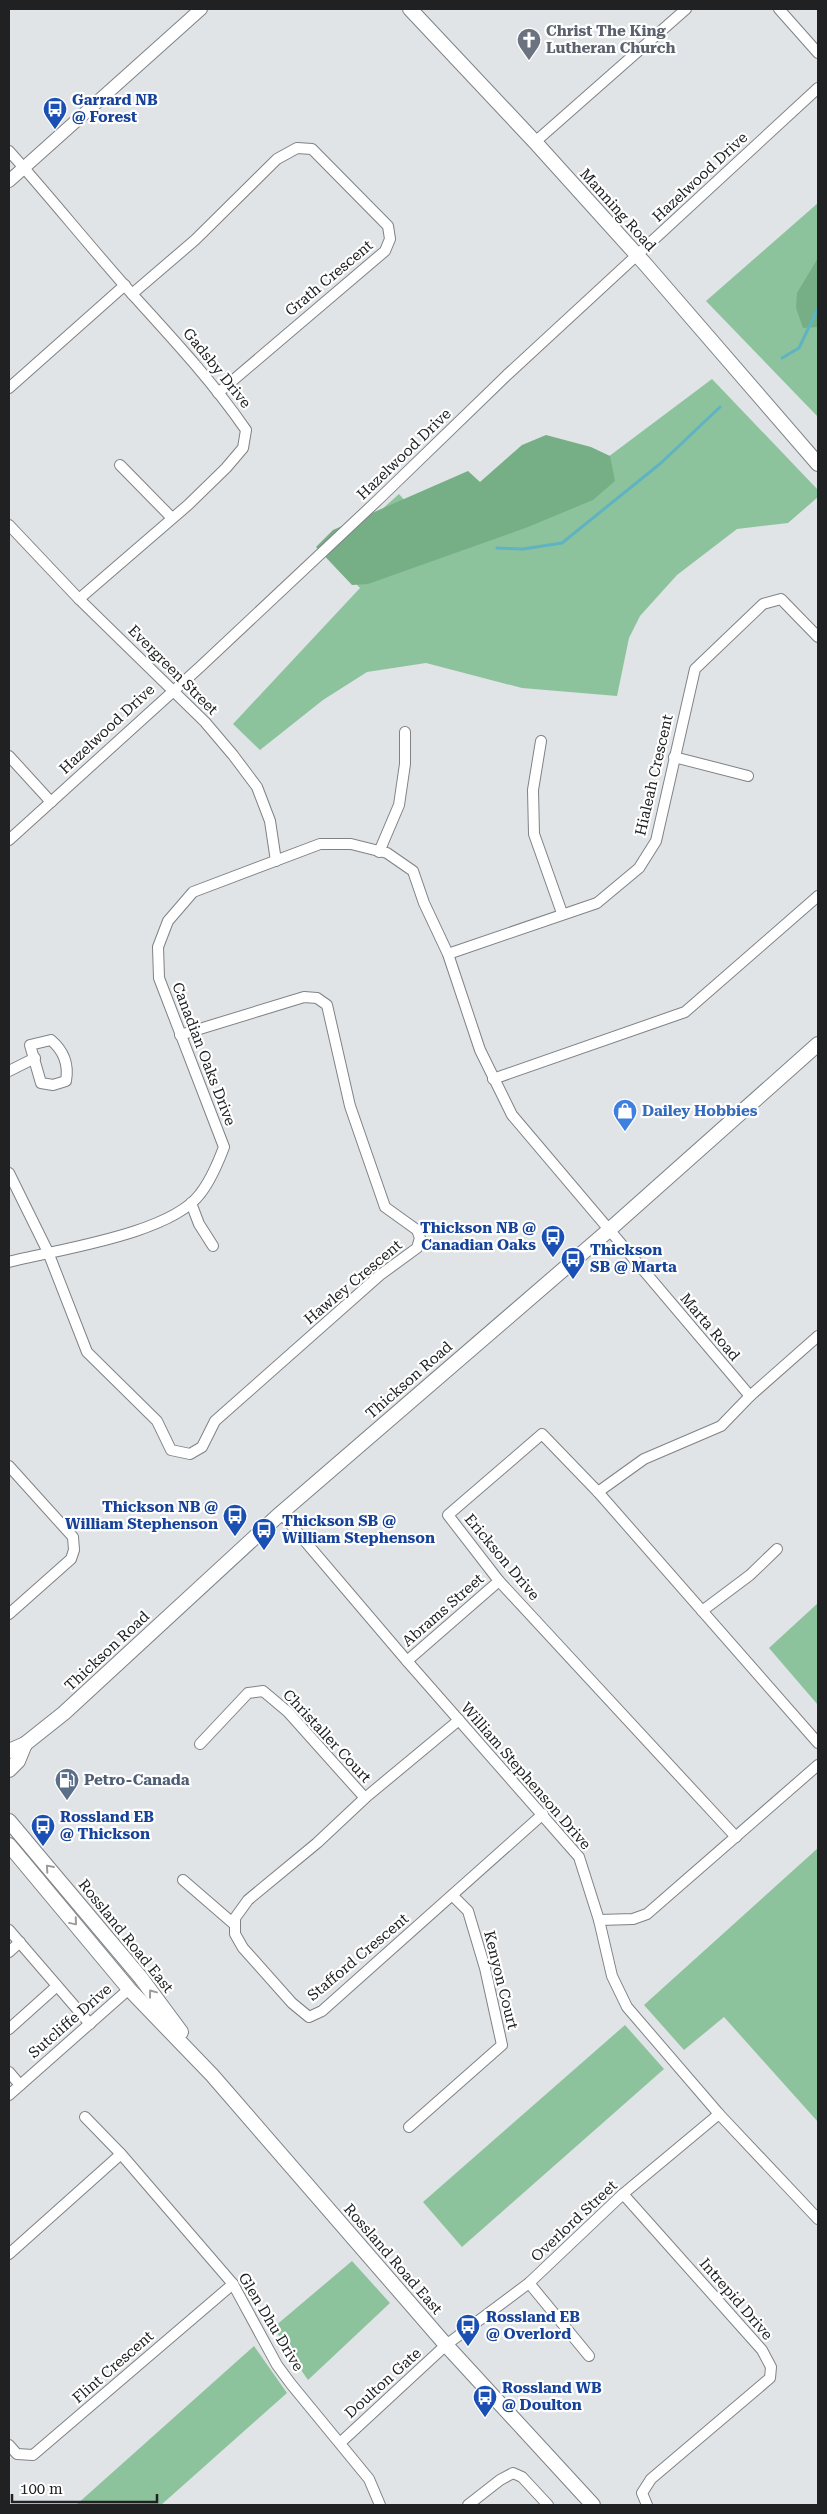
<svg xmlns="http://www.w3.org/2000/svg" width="827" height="2514" viewBox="0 0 827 2514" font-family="'Roboto Serif',serif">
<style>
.green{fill:#8cc39c}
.forest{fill:#76af86}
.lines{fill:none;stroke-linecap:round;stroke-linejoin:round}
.stream{stroke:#5fb3c3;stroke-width:3}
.minor-casing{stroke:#7f8386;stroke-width:12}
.tertiary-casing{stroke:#7f8386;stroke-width:14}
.secondary-casing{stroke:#7f8386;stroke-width:16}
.minor{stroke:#fff;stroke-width:10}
.tertiary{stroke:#fff;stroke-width:12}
.secondary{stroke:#fff;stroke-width:14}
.oneway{stroke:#9b9b9c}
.labels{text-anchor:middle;stroke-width:4.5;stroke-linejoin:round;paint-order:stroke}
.worship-label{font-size:15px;font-weight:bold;fill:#5b616d;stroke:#fff;text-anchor:start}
.transit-label{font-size:15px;font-weight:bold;fill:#164399;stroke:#fff;text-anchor:start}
.street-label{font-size:15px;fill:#202122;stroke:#fff}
.shop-label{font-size:15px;font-weight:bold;fill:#366cbe;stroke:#fff;text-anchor:start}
.service-label{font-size:15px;font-weight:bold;fill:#4e5e75;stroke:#fff;text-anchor:start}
</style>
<rect width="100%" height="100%" fill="#e0e4e7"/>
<!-- green -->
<g class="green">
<path d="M818 203V417L706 301Z"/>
<path d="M712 379 818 490V497L788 523 737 529 677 575 640 616 629 638 617 696 522 688 426 663 367 672 323 700 260 750 233 724 360 588 330 556 399 494 438 538 592 469Z"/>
<path d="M818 1603V1705L769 1648Z"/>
<path d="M818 1848V2122L724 2017 684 2050 644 2005Z"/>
<path d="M625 2025 664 2069 462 2247 423 2202Z"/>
<path d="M352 2261 390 2303 308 2380 284 2345 274 2327Z"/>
<path d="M254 2346 287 2393 161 2505H76Z"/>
</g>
<!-- forest -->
<g class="forest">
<path d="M818 258V327L803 328 796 308 797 293Z"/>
<path d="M546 435 591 447 610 456 615 481 593 500 528 527 368 584 352 585 316 547 333 530 468 471 480 482 522 445Z"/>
</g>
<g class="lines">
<!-- stream -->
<g class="stream">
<path d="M782 358 799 348 818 308"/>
<path d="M497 548 523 549 562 543 661 463 720 407"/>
</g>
<defs>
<g id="minor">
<path d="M779 9 818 53"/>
<path d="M535 142 686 9"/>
<path d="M9 151C51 198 91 248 133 295 173 339 212 381 246 430L243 448 226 468 188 505 79 599"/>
<path d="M132 294 195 240 277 159 297 148 312 149 388 226 390 239 385 251 218 393"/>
<path d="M9 388 125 285"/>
<path d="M120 465 172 518"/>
<path d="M9 525 79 599 205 722 233 755 257 787 270 821 276 861"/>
<path d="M541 741 533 790 534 834 562 913"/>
<path d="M9 756 51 802"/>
<path d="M674 757 748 776"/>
<path d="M9 840 200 667 380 498 507 375 818 88"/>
<path d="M379 852 399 805 405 764V732"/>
<path d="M448 954 597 903 639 868 656 841 695 669 763 604 781 599 818 637"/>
<path d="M51 1040C64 1051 69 1064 66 1081L53 1085 41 1083 30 1045Z"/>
<path d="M9 1071 35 1058"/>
<path d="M493 1079 685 1012 818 896"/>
<path d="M9 1173 48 1252 87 1352 157 1421 171 1450 190 1454 202 1447 215 1421 380 1275 417 1248 420 1238 417 1230 385 1207 350 1106 327 1005 317 998 304 997 180 1035"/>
<path d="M191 1203 199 1224 213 1246"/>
<path d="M9 1262C59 1249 170 1234 200 1194 211 1180 218 1163 224 1147L159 978 158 947 168 921 193 892 320 844H351L387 853 413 871 424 903 448 954 480 1050 512 1115 750 1396"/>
<path d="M9 1466 73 1537 74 1550 71 1559 9 1614"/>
<path d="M598 1492 644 1459 721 1426 750 1396 818 1336"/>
<path d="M281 1513 407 1661 579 1857 599 1920 612 1976 627 2007 719 2114 818 2219"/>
<path d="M702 1611 750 1575 777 1549"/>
<path d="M407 1661 499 1581"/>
<path d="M459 1720 365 1798 317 1843 248 1900 235 1918V1934L243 1948 292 2003 309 2017 322 2011 543 1814"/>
<path d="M200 1744 248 1693 263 1691 288 1712 365 1798"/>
<path d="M736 1837 499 1581 448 1515 542 1434 598 1492 818 1743"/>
<path d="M183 1880 235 1925"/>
<path d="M599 1920 633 1919 647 1914 818 1765"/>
<path d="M9 1930 90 2024"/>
<path d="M9 1952 20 1942"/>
<path d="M9 2029 57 1986"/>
<path d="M9 2072 20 2085"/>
<path d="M9 2095 129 1989"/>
<path d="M85 2117 121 2154 233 2284 277 2365 291 2384 369 2479 380 2505"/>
<path d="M409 2127 502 2045 485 1968 468 1911 453 1896"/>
<path d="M623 2194 762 2350 771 2367 770 2378 651 2479 642 2493 647 2505"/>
<path d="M9 2254 121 2154"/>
<path d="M529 2283 589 2356"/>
<path d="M340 2443 446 2345 529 2283 623 2194 719 2114"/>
<path d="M9 2445 17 2454 33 2455 233 2284"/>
<path d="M468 2505 500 2480 513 2473 522 2477 548 2505"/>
</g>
<path id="tertiary" d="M9 181 201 9"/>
<g id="secondary">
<path d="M410 9 535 142 646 265 818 464"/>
<path d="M9 1751 25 1744 64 1713 281 1513 609 1230 818 1044"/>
<path d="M9 1770 18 1761 25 1744"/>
<path d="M9 1821 141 1978 181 2032"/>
<path d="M9 1845 129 1989 212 2075 446 2345 593 2505"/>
</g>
</defs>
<!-- minor casing -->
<use href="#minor" class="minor-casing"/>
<!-- tertiary casing -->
<use href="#tertiary" class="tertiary-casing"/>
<!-- secondary casing -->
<use href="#secondary" class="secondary-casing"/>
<!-- minor -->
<use href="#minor" class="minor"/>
<!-- tertiary -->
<use href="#tertiary" class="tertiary"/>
<!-- secondary -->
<use href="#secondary" class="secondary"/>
</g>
<!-- one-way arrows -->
<defs><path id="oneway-chevron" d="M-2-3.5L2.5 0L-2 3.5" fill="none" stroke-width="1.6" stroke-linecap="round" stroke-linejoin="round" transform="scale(1.25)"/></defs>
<g class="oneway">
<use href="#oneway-chevron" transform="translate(49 1868) rotate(-131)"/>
<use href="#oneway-chevron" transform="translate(74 1922) rotate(50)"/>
<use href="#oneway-chevron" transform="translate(152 1993) rotate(-127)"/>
</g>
<!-- icons -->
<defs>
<symbol id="church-pin" viewBox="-11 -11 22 30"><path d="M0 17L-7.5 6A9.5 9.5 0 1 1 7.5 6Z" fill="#6b7280" stroke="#fff"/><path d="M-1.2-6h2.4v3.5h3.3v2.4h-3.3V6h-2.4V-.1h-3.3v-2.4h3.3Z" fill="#fff"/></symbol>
<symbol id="bus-pin" viewBox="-11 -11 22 30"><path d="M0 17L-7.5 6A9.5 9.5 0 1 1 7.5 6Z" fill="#1a4fb4" stroke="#fff"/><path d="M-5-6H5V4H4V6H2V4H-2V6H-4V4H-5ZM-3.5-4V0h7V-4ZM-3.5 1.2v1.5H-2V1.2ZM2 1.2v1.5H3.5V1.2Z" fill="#fff"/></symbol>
<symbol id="shop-pin" viewBox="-11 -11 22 30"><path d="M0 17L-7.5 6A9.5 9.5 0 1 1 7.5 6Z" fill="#3f7fe0" stroke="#fff"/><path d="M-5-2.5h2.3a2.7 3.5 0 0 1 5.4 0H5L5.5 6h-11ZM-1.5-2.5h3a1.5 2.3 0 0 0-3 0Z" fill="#fff"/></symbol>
<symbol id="fuel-pin" viewBox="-11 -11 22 30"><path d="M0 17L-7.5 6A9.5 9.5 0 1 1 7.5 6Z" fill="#5c6f8a" stroke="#fff"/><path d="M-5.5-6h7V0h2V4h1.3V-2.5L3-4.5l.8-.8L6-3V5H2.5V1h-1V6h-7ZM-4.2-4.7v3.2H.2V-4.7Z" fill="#fff"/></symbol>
</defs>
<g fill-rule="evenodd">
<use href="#church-pin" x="515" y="26" width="28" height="38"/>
<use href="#bus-pin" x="41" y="95" width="28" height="38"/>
<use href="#shop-pin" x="611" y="1097" width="28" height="38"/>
<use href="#bus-pin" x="539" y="1223" width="28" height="38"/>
<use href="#bus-pin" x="559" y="1245" width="28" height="38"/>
<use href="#bus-pin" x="221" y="1502" width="28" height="38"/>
<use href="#bus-pin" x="250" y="1516" width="28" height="38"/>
<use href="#fuel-pin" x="53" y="1766" width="28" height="38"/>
<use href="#bus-pin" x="29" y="1812" width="28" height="38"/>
<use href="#bus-pin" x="454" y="2312" width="28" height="38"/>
<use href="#bus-pin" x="471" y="2383" width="28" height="38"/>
</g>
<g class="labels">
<!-- worship labels -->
<g class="worship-label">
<text x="546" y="36">Christ The King<tspan x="546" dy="17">Lutheran Church</tspan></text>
</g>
<!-- transit labels -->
<g class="transit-label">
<text x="72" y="105">Garrard NB<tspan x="72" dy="17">@ Forest</tspan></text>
<text x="536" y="1233" text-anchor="end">Thickson NB @<tspan x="536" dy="17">Canadian Oaks</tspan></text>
<text x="590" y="1255">Thickson<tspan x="590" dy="17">SB @ Marta</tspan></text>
<text x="218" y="1512" text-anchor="end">Thickson NB @<tspan x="218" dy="17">William Stephenson</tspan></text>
<text x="282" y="1526">Thickson SB @<tspan x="282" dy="17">William Stephenson</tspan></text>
<text x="60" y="1822">Rossland EB<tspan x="60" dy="17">@ Thickson</tspan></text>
<text x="486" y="2322">Rossland EB<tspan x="486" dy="17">@ Overlord</tspan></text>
<text x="502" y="2393">Rossland WB<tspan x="502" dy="17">@ Doulton</tspan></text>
</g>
<!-- street labels -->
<g class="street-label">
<text transform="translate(700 177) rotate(-43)" y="5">Hazelwood Drive</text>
<text transform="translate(618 210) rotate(48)" y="5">Manning Road</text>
<text transform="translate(329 278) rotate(-40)" y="5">Grath Crescent</text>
<text transform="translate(217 368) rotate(51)" y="5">Gadsby Drive</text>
<text transform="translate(404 454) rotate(-44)" y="5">Hazelwood Drive</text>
<text transform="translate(173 670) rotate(45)" y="5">Evergreen Street</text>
<text transform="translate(107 729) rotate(-43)" y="5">Hazelwood Drive</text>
<text transform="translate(654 775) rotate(-77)" y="5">Hialeah Crescent</text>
<text transform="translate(204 1054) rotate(69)" y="5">Canadian Oaks Drive</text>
<text transform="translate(353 1282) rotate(-40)" y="5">Hawley Crescent</text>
<text transform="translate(710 1327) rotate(50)" y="5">Marta Road</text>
<text transform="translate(409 1380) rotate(-41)" y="5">Thickson Road</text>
<text transform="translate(502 1557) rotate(50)" y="5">Erickson Drive</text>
<text transform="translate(443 1610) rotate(-41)" y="5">Abrams Street</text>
<text transform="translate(107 1651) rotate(-43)" y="5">Thickson Road</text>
<text transform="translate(327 1736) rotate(47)" y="5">Christaller Court</text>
<text transform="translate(526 1776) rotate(49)" y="5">William Stephenson Drive</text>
<text transform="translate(126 1936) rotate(51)" y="5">Rossland Road East</text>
<text transform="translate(358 1957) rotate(-40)" y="5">Stafford Crescent</text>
<text transform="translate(501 1980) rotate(76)" y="5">Kenyon Court</text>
<text transform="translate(70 2021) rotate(-41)" y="5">Sutcliffe Drive</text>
<text transform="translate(574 2221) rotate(-43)" y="5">Overlord Street</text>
<text transform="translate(393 2259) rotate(49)" y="5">Rossland Road East</text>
<text transform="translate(736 2299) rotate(49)" y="5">Intrepid Drive</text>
<text transform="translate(271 2322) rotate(59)" y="5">Glen Dhu Drive</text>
<text transform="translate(113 2367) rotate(-41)" y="5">Flint Crescent</text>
<text transform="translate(383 2383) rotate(-42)" y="5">Doulton Gate</text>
</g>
<!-- shop labels -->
<g class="shop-label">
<text x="642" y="1116">Dailey Hobbies</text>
</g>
<!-- service labels -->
<g class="service-label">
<text x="84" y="1785">Petro-Canada</text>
</g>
</g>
<!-- border -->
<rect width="827" height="2514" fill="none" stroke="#202122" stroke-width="20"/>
<!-- scale -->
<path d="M12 2494v8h145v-8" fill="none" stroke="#202122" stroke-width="2.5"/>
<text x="20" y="2494" font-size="15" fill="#202122" stroke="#ffffff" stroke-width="4" paint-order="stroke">100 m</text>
</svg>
